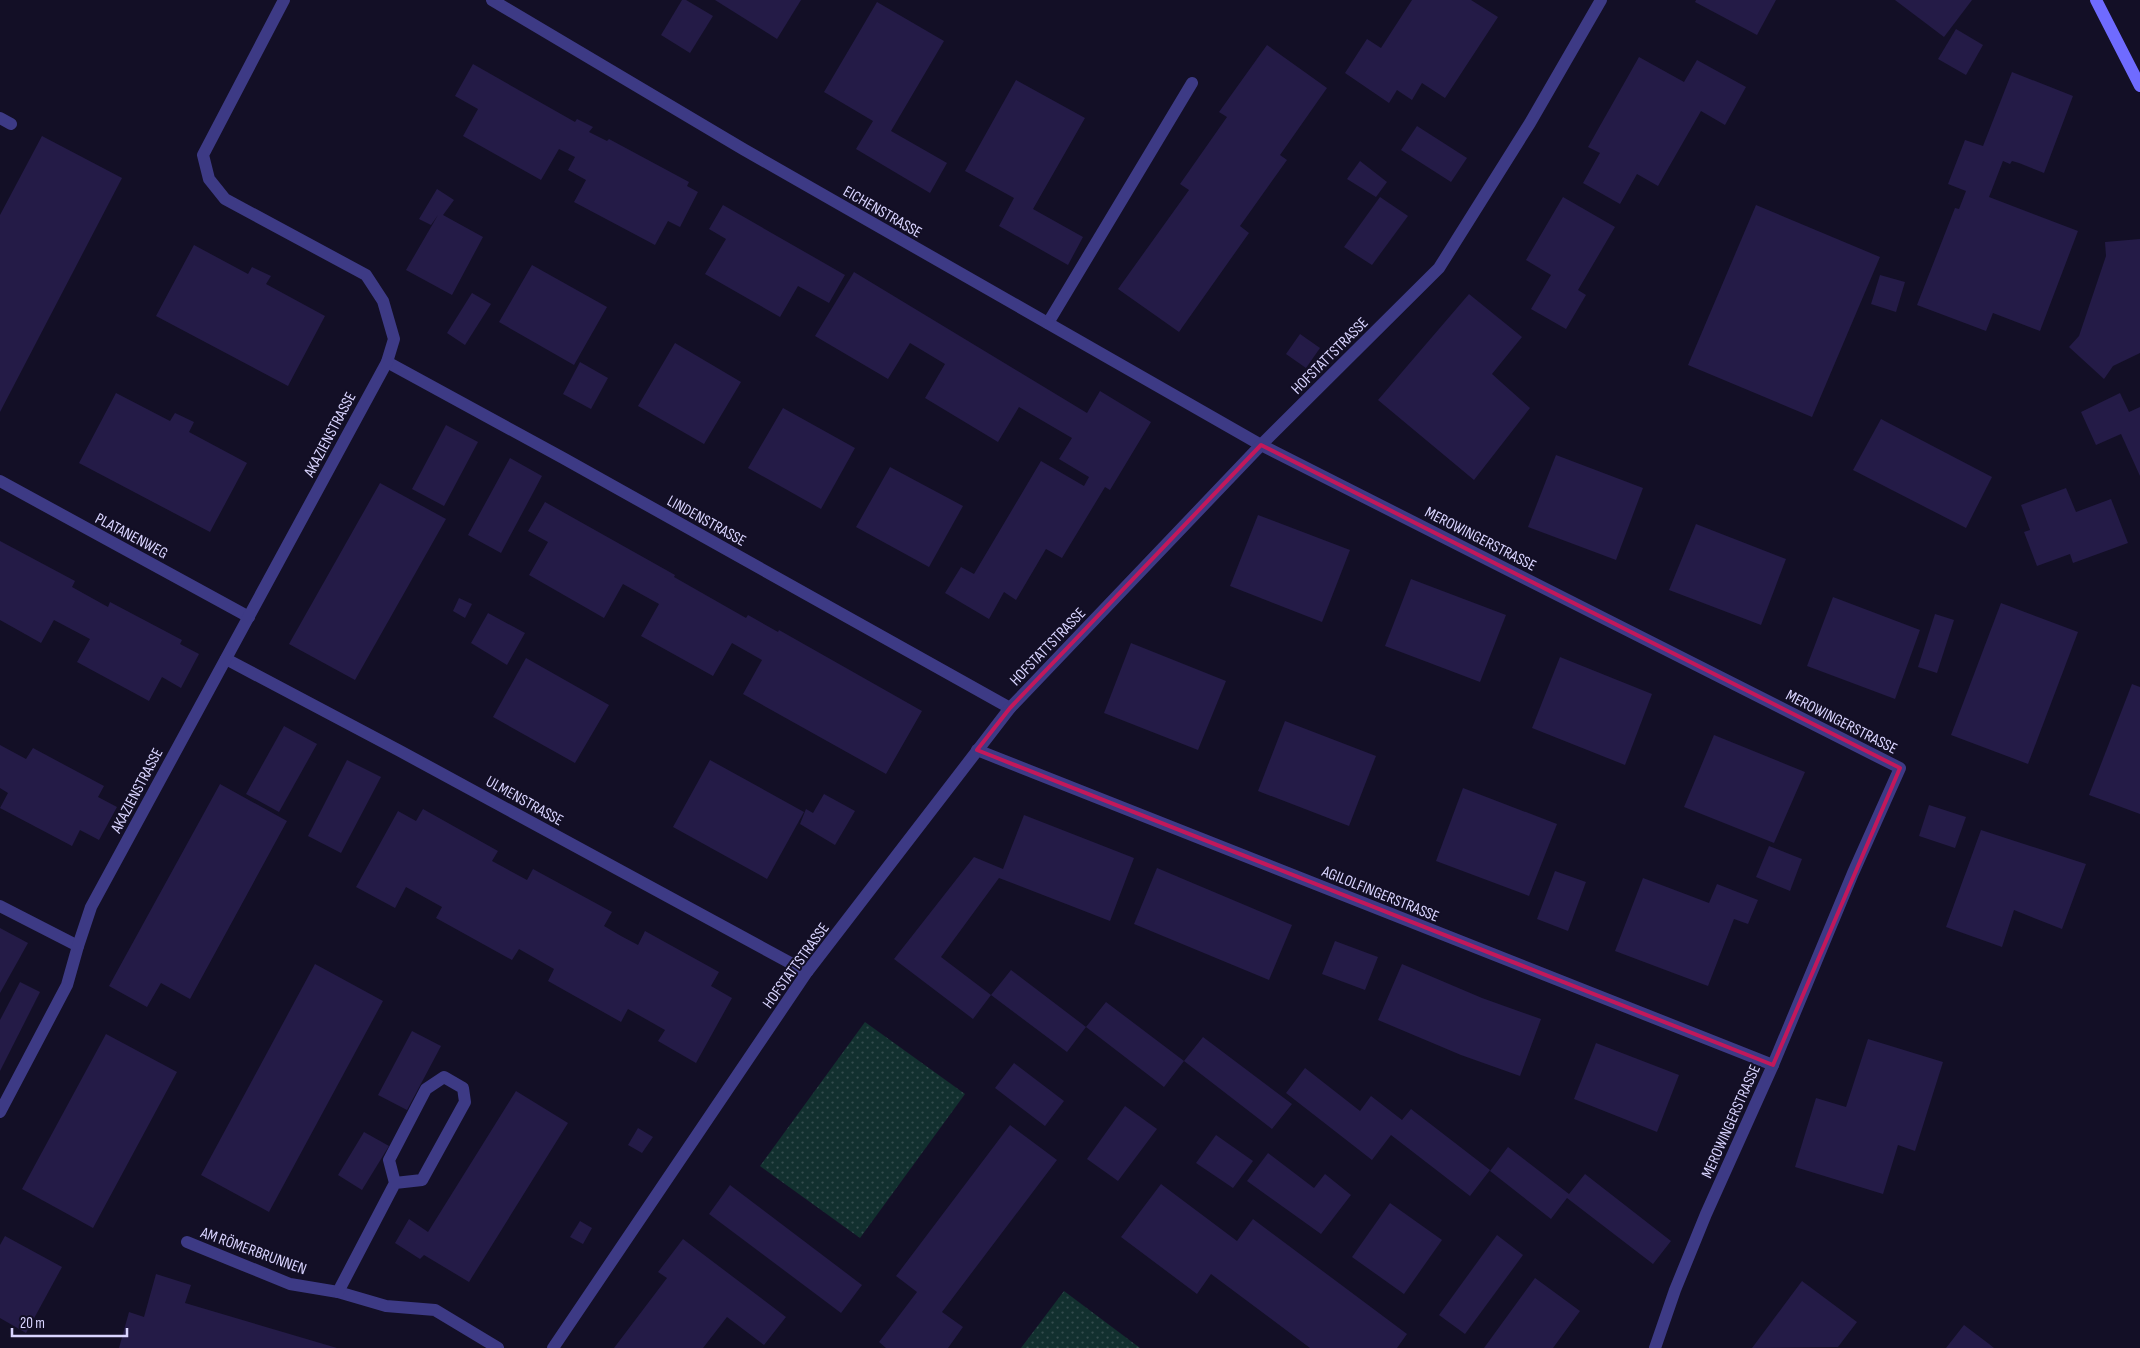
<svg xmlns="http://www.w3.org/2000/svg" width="2140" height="1348" viewBox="0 0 2140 1348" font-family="'Sofia Sans Condensed',sans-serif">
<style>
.park{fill:url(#park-dots)}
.building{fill:#241b47}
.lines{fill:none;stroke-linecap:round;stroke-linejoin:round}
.lane{stroke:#3d3a85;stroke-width:12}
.street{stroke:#3d3a85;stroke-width:12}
.secondary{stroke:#6f6bff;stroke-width:12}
.marked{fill:none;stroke:#c2185b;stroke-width:4;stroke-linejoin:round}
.labels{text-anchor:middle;stroke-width:4;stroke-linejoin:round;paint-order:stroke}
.street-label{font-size:16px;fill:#d9d4ff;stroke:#130f26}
</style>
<defs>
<pattern id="park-dots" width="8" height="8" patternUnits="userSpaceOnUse" patternTransform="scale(1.25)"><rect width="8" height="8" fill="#12302f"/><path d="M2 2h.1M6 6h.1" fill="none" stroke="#344d4e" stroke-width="1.8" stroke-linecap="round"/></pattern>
</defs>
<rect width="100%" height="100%" fill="#130f26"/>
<!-- park -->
<g class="park">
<path d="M865 1022 965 1094 860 1238 760 1166Z"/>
<path d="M1064 1291 1140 1348H1021Z"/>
</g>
<!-- building -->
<g class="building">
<path d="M682 0H686L713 16 690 53 661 35Z"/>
<path d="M715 0H801L777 39Z"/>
<path d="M1412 0H1471L1498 17 1445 98 1422 83 1412 100 1397 90 1389 103 1345 73 1367 39 1381 48Z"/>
<path d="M1696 0H1776L1757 35 1695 2Z"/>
<path d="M1895 0H1972L1944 37Z"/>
<path d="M877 2 944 41 891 131 947 163 930 193 856 149 873 121 824 92Z"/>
<path d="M1956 29 1983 45 1966 75 1938 59Z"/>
<path d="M1267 45 1327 88 1280 155 1287 160 1240 226 1249 233 1179 332 1118 289 1189 190 1180 184 1227 117 1219 112Z"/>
<path d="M1639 57 1684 82 1697 60 1746 87 1725 125 1701 111 1658 186 1637 174 1620 204 1583 183 1600 153 1588 147Z"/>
<path d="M473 64 575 122 577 119 593 127 589 132 607 141 609 139 689 182 687 186 698 192 680 227 668 221 655 245 574 202 586 180 568 170 575 157 559 149 541 180 463 136 478 109 455 96Z"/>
<path d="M2012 72 2073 96 2044 173 2019 163 2012 161 2010 164 2003 161 1989 197 2078 231 2040 331 1993 313 1986 331 1917 305 1955 208 1959 209 1966 191 1948 184 1965 140 1983 146Z"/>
<path d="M1016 80 1085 118 1033 209 1083 237 1068 265 999 226 1014 198 965 171Z"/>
<path d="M1417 126 1467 158 1451 182 1401 150Z"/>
<path d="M42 136 122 178 0 412V215Z"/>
<path d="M1360 161 1387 182 1376 197 1347 179Z"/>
<path d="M437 189 454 200 443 215 483 237 452 295 406 270 438 215 431 225 419 219Z"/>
<path d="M1380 197 1408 216 1372 265 1344 247Z"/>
<path d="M1563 197 1615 227 1578 290 1586 295 1566 329 1531 309 1551 275 1526 260Z"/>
<path d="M723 205 845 275 829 303 798 286 780 317 705 274 726 239 709 229Z"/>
<path d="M1756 205 1880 257 1812 417 1688 365Z"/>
<path d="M2140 239V353L2113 366 2104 379 2069 347 2079 336 2106 256 2105 242Z"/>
<path d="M194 245 248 274 252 267 271 276 266 284 325 316 288 386 156 316Z"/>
<path d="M532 265 607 307 574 365 499 322Z"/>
<path d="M854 272 1087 413 1100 391 1151 422 1110 490 1105 487 1062 558 1046 549 1016 600 1004 592 989 619 945 593 961 567 974 574 1041 461 1084 486 1089 477 1059 459 1072 438 1019 407 998 442 925 398 945 364 910 343 888 379 815 336Z"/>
<path d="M1880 275 1905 282 1896 312 1871 304Z"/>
<path d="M472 293 491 304 465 345 447 333Z"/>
<path d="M1469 294 1522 337 1492 374 1530 408 1474 480 1378 400Z"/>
<path d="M1300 334 1320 348 1306 368 1286 354Z"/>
<path d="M675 343 741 382 704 444 638 406Z"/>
<path d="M580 362 608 378 591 409 563 394Z"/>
<path d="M116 393 170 421 175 413 194 422 189 432 247 463 210 532 79 463Z"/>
<path d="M2120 393 2129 412 2140 407V476L2121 434 2096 445 2081 412Z"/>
<path d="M783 408 855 448 821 509 748 468Z"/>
<path d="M1881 419 1992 477 1966 528 1853 470Z"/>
<path d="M446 425 478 442 444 506 412 489Z"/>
<path d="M1556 455 1643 488 1616 560 1528 527Z"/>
<path d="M510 458 542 476 501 553 468 535Z"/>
<path d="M890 467 963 506 929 567 856 527Z"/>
<path d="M380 483 446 519 355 680 289 644Z"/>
<path d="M2066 488 2076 512 2111 499 2128 543 2073 563 2070 554 2037 566 2024 532 2030 530 2021 505Z"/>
<path d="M545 502 675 575 674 577 746 618 748 615 778 632 779 630 922 711 886 774 743 694 762 660 732 643 713 676 641 636 659 604 623 584 604 618 529 575 548 542 528 531Z"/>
<path d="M1258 515 1350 550 1322 622 1230 586Z"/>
<path d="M1696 524 1786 559 1761 625 1669 590Z"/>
<path d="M0 541 75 581 72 587 108 607 110 602 182 640 180 644 199 654 181 688 162 677 149 701 77 662 90 639 54 620 41 643 0 620Z"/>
<path d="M1411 579 1506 615 1480 682 1385 646Z"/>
<path d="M1833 597 1920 630 1895 699 1807 666Z"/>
<path d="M459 598 472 604 465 618 453 611Z"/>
<path d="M2001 603 2078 632 2028 764 1951 735Z"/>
<path d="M488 613 525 633 507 665 471 643Z"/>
<path d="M1935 614 1954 620 1937 673 1918 667Z"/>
<path d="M1131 643 1226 681 1198 750 1104 713Z"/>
<path d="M1560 657 1652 694 1625 765 1532 728Z"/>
<path d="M526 658 609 705 575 763 493 717Z"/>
<path d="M2132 684 2140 687V814L2089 795Z"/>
<path d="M1285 721 1376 756 1349 826 1258 791Z"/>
<path d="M284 726 317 744 279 812 246 794Z"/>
<path d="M1714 735 1805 772 1774 843 1684 807Z"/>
<path d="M0 745 26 759 33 748 104 786 98 797 117 807 99 840 80 830 72 846 0 808 8 793 0 788Z"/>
<path d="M347 760 381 777 341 853 308 836Z"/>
<path d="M710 760 804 812 767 879 673 827Z"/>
<path d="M220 784 287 821 190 999 161 983 147 1007 109 986Z"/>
<path d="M1463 788 1557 824 1529 896 1436 861Z"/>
<path d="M824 794 855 811 835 845 800 824 806 809 813 813Z"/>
<path d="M1929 805 1966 817 1955 848 1919 836Z"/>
<path d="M423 809 498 851 492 861 527 880 533 869 612 912 604 926 621 936 638 945 645 931 719 972 711 986 732 998 696 1063 658 1041 665 1030 628 1009 621 1022 548 981 554 969 519 949 512 960 436 918 442 907 406 887 395 908 356 887 398 811 416 821Z"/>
<path d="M1024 815 1134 858 1110 921 999 878 941 957 991 995 1011 970 1086 1027 1106 1002 1184 1061 1203 1037 1292 1104 1272 1129 1184 1061 1164 1087 1086 1027 1067 1052 991 995 973 1019 894 959 974 857 1003 869Z"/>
<path d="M1981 830 2086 864 2062 929 2014 910 2002 947 1946 927Z"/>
<path d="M1769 846 1802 859 1790 891 1756 877Z"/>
<path d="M1157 868 1292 925 1269 980 1134 924Z"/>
<path d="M1555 871 1586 882 1568 931 1537 919Z"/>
<path d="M1643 878 1709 903 1717 884 1758 900 1748 924 1734 919 1708 986 1615 951Z"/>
<path d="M0 928 28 943 0 993Z"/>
<path d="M1335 941 1378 957 1365 990 1322 974Z"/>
<path d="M315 964 383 1001 269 1212 201 1175Z"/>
<path d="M1402 964 1482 998 1541 1019 1520 1076 1461 1055 1378 1020Z"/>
<path d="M20 982 40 992 0 1071V1020Z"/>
<path d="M412 1031 441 1046 407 1110 378 1095Z"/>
<path d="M106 1034 177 1072 93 1228 22 1189Z"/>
<path d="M1868 1039 1943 1062 1915 1151 1898 1145 1883 1194 1795 1167 1816 1098 1846 1107Z"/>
<path d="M1596 1043 1679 1075 1657 1132 1574 1099Z"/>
<path d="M1014 1063 1064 1101 1045 1126 995 1088Z"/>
<path d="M1305 1068 1360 1111 1371 1096 1402 1120 1411 1109 1490 1170 1470 1196 1391 1135 1372 1160 1286 1093Z"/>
<path d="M516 1091 568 1123 469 1282 424 1255 420 1259 395 1243 409 1219 428 1232Z"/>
<path d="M1125 1106 1157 1129 1118 1181 1087 1159Z"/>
<path d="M1010 1125 1057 1160 942 1312 963 1327 948 1348H886L879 1342 917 1292 896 1276Z"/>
<path d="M638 1128 653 1137 642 1153 628 1145Z"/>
<path d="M364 1132 389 1146 362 1190 338 1175Z"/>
<path d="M1216 1135 1253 1161 1233 1188 1196 1163Z"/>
<path d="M1508 1147 1569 1194 1585 1174 1671 1241 1653 1264 1567 1198 1551 1219 1490 1171Z"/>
<path d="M1268 1153 1314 1188 1325 1174 1351 1195 1321 1234 1247 1181Z"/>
<path d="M1161 1184 1237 1241 1253 1219 1407 1334 1397 1348H1310L1211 1274 1197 1294 1121 1237Z"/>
<path d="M730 1185 862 1285 841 1313 709 1214Z"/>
<path d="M1390 1203 1442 1240 1404 1294 1352 1257Z"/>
<path d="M580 1221 592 1228 583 1244 570 1237Z"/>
<path d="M1497 1235 1523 1255 1465 1334 1439 1315Z"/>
<path d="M5 1236 62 1267 26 1333 0 1318V1245Z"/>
<path d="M683 1239 786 1317 764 1345 727 1317 703 1348H614L667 1278 658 1272Z"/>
<path d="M156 1274 191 1285 185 1303 337 1348H119L129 1312 144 1317Z"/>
<path d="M1535 1278 1580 1311 1561 1337 1553 1348H1484Z"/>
<path d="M1802 1281 1857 1322 1838 1347 1752 1348Z"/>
<path d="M1964 1325 1989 1344 1994 1348H1946Z"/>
</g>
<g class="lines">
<!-- lane -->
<g class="lane">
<path d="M0 118 11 124"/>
<path d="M1048 323 1192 83"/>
</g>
<!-- street -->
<g class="street">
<path d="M492 0 743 149 1261 445 1900 768 1853 873 1773 1065 1706 1214 1675 1290 1655 1348"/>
<path d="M387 362 563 458 1010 708"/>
<path d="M0 481 249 617"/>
<path d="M226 659 400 751 807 972"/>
<path d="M977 750 1773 1065"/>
<path d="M0 906 78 946"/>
<path d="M0 1112 67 985 78 946 91 907 387 362 394 339 383 301 366 275 225 199 209 179 203 155 284 0"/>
<path d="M187 1242 290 1284 338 1292 386 1306 435 1310 498 1348"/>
<path d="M338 1292 395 1183 389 1160 426 1089 444 1077 463 1088 465 1102 422 1180 395 1183"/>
<path d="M553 1348 807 972 1010 708 1261 445 1439 268 1530 123 1601 0"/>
</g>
<!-- secondary -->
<path class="secondary" d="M2096 0 2140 86"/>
</g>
<!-- marked area -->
<path class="marked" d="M1261 445 1900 768 1773 1065 977 750 1010 708Z"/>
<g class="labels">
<!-- street labels -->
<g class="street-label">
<text transform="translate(883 211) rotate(30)" y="6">EICHENSTRASSE</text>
<text transform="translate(1329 355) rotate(-45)" y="6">HOFSTATTSTRASSE</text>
<text transform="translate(329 434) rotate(-62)" y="6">AKAZIENSTRASSE</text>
<text transform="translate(707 520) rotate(29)" y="6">LINDENSTRASSE</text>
<text transform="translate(132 535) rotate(28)" y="6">PLATANENWEG</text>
<text transform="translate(1481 538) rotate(27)" y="6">MEROWINGERSTRASSE</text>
<text transform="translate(1047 646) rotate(-46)" y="6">HOFSTATTSTRASSE</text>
<text transform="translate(1842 721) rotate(27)" y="6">MEROWINGERSTRASSE</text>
<text transform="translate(136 790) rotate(-62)" y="6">AKAZIENSTRASSE</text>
<text transform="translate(525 800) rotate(29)" y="6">ULMENSTRASSE</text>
<text transform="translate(1381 893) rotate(22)" y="6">AGILOLFINGERSTRASSE</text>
<text transform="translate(795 965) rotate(-54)" y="6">HOFSTATTSTRASSE</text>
<text transform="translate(1730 1121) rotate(-66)" y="6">MEROWINGERSTRASSE</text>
<text transform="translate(254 1250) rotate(20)" y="6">AM RÖMERBRUNNEN</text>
</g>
</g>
<!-- scale -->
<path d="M12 1328v8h115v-8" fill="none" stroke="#d9d4ff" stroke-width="2.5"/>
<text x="20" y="1328" font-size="15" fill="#d9d4ff" stroke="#130f26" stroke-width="4" paint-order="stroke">20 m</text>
</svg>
